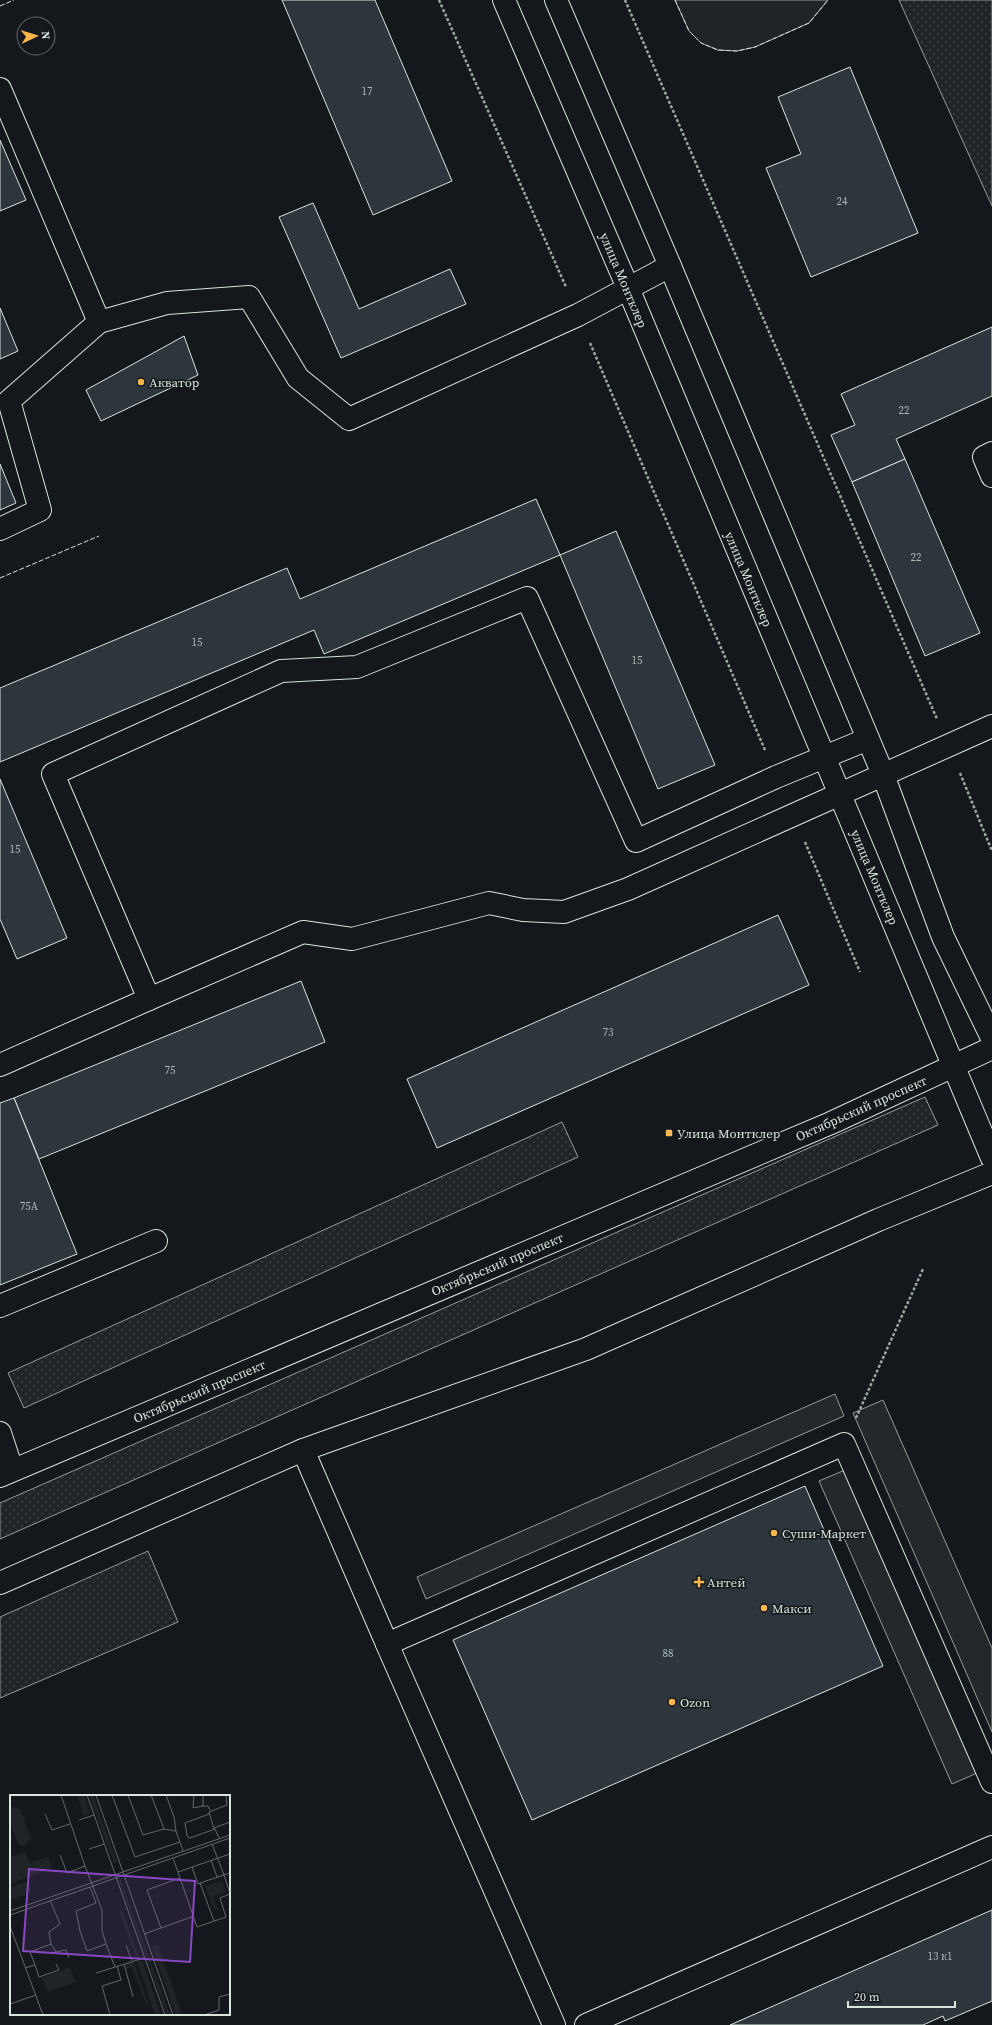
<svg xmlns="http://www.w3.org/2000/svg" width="992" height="2025" viewBox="0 0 992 2025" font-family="'Source Serif 4',serif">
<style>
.grass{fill:url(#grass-dots);stroke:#939e99}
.pitch{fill:#202428;stroke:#939e99}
.parking{fill:#24282b;stroke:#939e99}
.building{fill:#2c363c;stroke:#d8e6dc}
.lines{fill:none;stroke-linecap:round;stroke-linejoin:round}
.minor-casing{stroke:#d8e6dc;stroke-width:24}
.major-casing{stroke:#d8e6dc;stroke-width:24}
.path{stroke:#9da8a2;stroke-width:2.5;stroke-dasharray:3 2;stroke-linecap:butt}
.minor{stroke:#14181c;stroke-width:22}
.major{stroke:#14181c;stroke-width:22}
.fence{stroke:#d8e6dc;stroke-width:1;stroke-dasharray:5 2;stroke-linecap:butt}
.poi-dot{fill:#ffb74d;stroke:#14181c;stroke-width:1.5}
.labels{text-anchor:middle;stroke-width:3;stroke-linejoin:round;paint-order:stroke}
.number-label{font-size:11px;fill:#adbab4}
.street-label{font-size:13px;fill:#d8e6dc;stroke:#14181c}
.poi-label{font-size:13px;fill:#d8e6dc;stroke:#14181c;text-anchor:start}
.inset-road{fill:none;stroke:#626a69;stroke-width:1}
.view{fill:#8948c3;fill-opacity:0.15;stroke:#8948c3;stroke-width:2}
.inset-edge{fill:none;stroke:#d8e6dc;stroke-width:2}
</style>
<defs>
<pattern id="grass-dots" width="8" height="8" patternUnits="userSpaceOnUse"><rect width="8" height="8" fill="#202428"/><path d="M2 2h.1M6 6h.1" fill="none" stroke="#404447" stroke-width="1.8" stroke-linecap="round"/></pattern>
</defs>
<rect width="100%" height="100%" fill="#14181c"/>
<!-- grass -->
<g class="grass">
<path d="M899 0H992V206Z"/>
<path d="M925 1097 938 1125 0 1539V1503Z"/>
<path d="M562 1122 578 1157 24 1408 8 1373Z"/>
<path d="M148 1551 178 1622 0 1698V1617Z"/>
</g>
<!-- pitch -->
<path class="pitch" d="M675 0H828L809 23 755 47 737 51 718 50 701 43 689 31Z"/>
<!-- parking -->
<g class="parking">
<path d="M835 1394 844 1416 426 1599 417 1577Z"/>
<path d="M883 1400 992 1648V1732L853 1413Z"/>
<path d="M845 1470 977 1773 952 1784 819 1481Z"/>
</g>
<!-- building -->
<g class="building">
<path d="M282 0H375L452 181 373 215Z"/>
<path d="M850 67 918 233 811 277 766 168 801 154 778 97Z"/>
<path d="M0 140 26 200 0 211Z"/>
<path d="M313 203 359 309 450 269 466 304 341 358 279 217Z"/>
<path d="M0 308 18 351 0 359Z"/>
<path d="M992 327V396L896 439 905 459 852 482 831 435 855 425 841 394Z"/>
<path d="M184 336 198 375 101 421 86 390Z"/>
<path d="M905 459 980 633 925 656 852 482Z"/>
<path d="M0 464 16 503 0 510Z"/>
<path d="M536 499 560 555 324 654 314 630 0 762V688L287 568 300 599Z"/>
<path d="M616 531 715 765 658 789 560 555Z"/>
<path d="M0 779 67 938 17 959 0 919Z"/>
<path d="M778 915 809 985 437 1148 407 1079Z"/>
<path d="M301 981 325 1042 39 1159 14 1098Z"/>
<path d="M14 1098 77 1254 0 1285V1103Z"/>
<path d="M805 1486 883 1666 532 1820 453 1640Z"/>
<path d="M992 1910V2001L945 2021 943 2016 923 2025H730Z"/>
</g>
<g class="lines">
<defs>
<g id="minor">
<path d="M504 0 628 288 992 1158"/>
<path d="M556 0 670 266 882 772 943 937 992 1038"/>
<path d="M0 89 99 322"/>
<path d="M992 453 984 457 992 476"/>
<path d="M0 529 40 510 9 401 99 322 167 303 249 297 298 378 349 419 578 315 670 266"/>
<path d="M149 999 303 932 352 939 489 903 523 910 564 912 628 889 992 726"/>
<path d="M0 1065 149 999 53 774 281 671 357 667 527 598 636 841 776 777 868 739"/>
<path d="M0 1306 156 1241"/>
<path d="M0 1433 12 1470"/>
<path d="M303 1450 387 1644 844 1444 992 1782"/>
<path d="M387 1644 554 2025"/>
<path d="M586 2025 992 1847"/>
</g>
<g id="major">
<path d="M0 1476 831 1123 992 1048"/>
<path d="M0 1583 303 1450 586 1349 878 1220 992 1173"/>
</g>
</defs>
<!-- minor casing -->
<use href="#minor" class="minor-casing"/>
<!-- major casing -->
<use href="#major" class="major-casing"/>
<!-- path -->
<g class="path">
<path d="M439 0 566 287"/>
<path d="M625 0 937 719"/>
<path d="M590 343 765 750"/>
<path d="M960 773 992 851"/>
<path d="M805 842 860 972"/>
<path d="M856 1418 923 1269"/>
</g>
<!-- minor -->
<use href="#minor" class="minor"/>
<!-- major -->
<use href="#major" class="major"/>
<!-- fence -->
<g class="fence">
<path d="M675 0 689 31 701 43 718 50 737 51 755 47 809 23 828 0"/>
<path d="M0 6 14 0"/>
<path d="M0 578 99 536"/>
</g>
</g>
<!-- markers -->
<g class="poi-dot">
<circle cx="141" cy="382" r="4"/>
<rect x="665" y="1129" width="8" height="8" rx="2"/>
<circle cx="774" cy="1533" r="4"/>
<path d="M697 1576h4v4h4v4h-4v4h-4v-4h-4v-4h4z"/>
<circle cx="764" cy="1608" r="4"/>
<circle cx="672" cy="1702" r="4"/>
</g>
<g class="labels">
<!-- number labels -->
<g class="number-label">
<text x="367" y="95">17</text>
<text x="842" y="205">24</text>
<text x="904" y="414">22</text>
<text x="916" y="561">22</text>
<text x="197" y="646">15</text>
<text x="637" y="664">15</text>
<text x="15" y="853">15</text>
<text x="608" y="1036">73</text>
<text x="170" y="1074">75</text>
<text x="29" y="1210">75А</text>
<text x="668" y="1657">88</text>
<text x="940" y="1960">13 к1</text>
</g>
<!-- street labels -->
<g class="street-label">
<text transform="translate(624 280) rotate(67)" y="5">улица Монтклер</text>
<text transform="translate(749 579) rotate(67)" y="5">улица Монтклер</text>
<text transform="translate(875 877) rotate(67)" y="5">улица Монтклер</text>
<text transform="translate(861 1108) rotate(-24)" y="5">Октябрьский проспект</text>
<text transform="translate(497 1264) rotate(-23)" y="5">Октябрьский проспект</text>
<text transform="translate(199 1391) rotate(-23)" y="5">Октябрьский проспект</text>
</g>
<!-- poi labels -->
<g class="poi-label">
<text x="149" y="387">Акватор</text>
<text x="677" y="1138">Улица Монтклер</text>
<text x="782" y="1538">Суши-Маркет</text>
<text x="707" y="1587">Антей</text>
<text x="772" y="1613">Макси</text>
<text x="680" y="1707">Ozon</text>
</g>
</g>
<!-- overview -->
<g transform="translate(10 1795)">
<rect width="220" height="220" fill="#14181c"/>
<path d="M67 0H74L80 18 74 21ZM79 0H83L107 67 104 68ZM16 57 19 68 38 62 42 73 0 89V62ZM111 85 160 220H157L109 86ZM212 86 216 97 203 101 208 114 204 115 195 91ZM112 115 129 162 126 163 109 116ZM148 150 172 220H166L142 152ZM132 165 148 211 150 220H145L127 167ZM124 167 138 209H136L122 172 116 174V169Z" fill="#202428"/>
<path d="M3 12 11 14 17 33 21 44 14 51 9 50 6 45 0 25V14ZM15 87 20 89 21 98 0 105V93ZM60 172 65 187 38 197 32 183Z" fill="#202428"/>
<path class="inset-road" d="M51 0 75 71M77 0 155 220M86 0 163 220M102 0 125 62 170 47M118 0 133 40 154 34 166 36 173 56M141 0 154 34M156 0 164 22 166 36M184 0 183 13 193 11M193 0V11H198L200 15M35 19 42 35 60 29M199 19 175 28 177 41 180 43 205 34 209 43M69 25 84 20M204 33 220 27M204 34 199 17 217 10 216 0M202 49 214 80 190 88 204 126M79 54 94 49M50 60 57 78 75 71 92 115V136L96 149M201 65 207 82M182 72 188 89 190 88M168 77 220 59M220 78 214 80 220 98M170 83 187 132 216 122 210 103 220 99M80 92 86 108 66 116 70 136 77 156 96 149 105 172M40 105 50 129 39 137 41 149 46 157 56 155 59 163M0 116 220 40M0 120 220 43M0 131 33 220M151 133 184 121M134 139 151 133 137 95 170 83 163 63M116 150 122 166M114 169 123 202M25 170 20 157 41 149M15 173 25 170 29 182 49 175 46 169M86 178 134 163M0 209 26 200M100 220 92 191 111 185 107 171M194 220 209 215V202L220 199"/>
<path class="view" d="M19 74 185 86 180 167 13 156Z"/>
<rect width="220" height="220" class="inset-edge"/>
</g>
<!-- north arrow -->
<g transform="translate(36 36) rotate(86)"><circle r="19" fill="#14181c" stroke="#626a69"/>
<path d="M0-3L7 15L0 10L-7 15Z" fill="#ffb74d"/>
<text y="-6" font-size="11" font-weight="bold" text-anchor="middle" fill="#d8e6dc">N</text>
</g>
<!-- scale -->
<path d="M848 2001v6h107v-6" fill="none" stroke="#d8e6dc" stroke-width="2"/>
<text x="854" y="2001" font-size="12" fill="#d8e6dc" stroke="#14181c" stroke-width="3" paint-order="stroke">20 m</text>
</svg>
